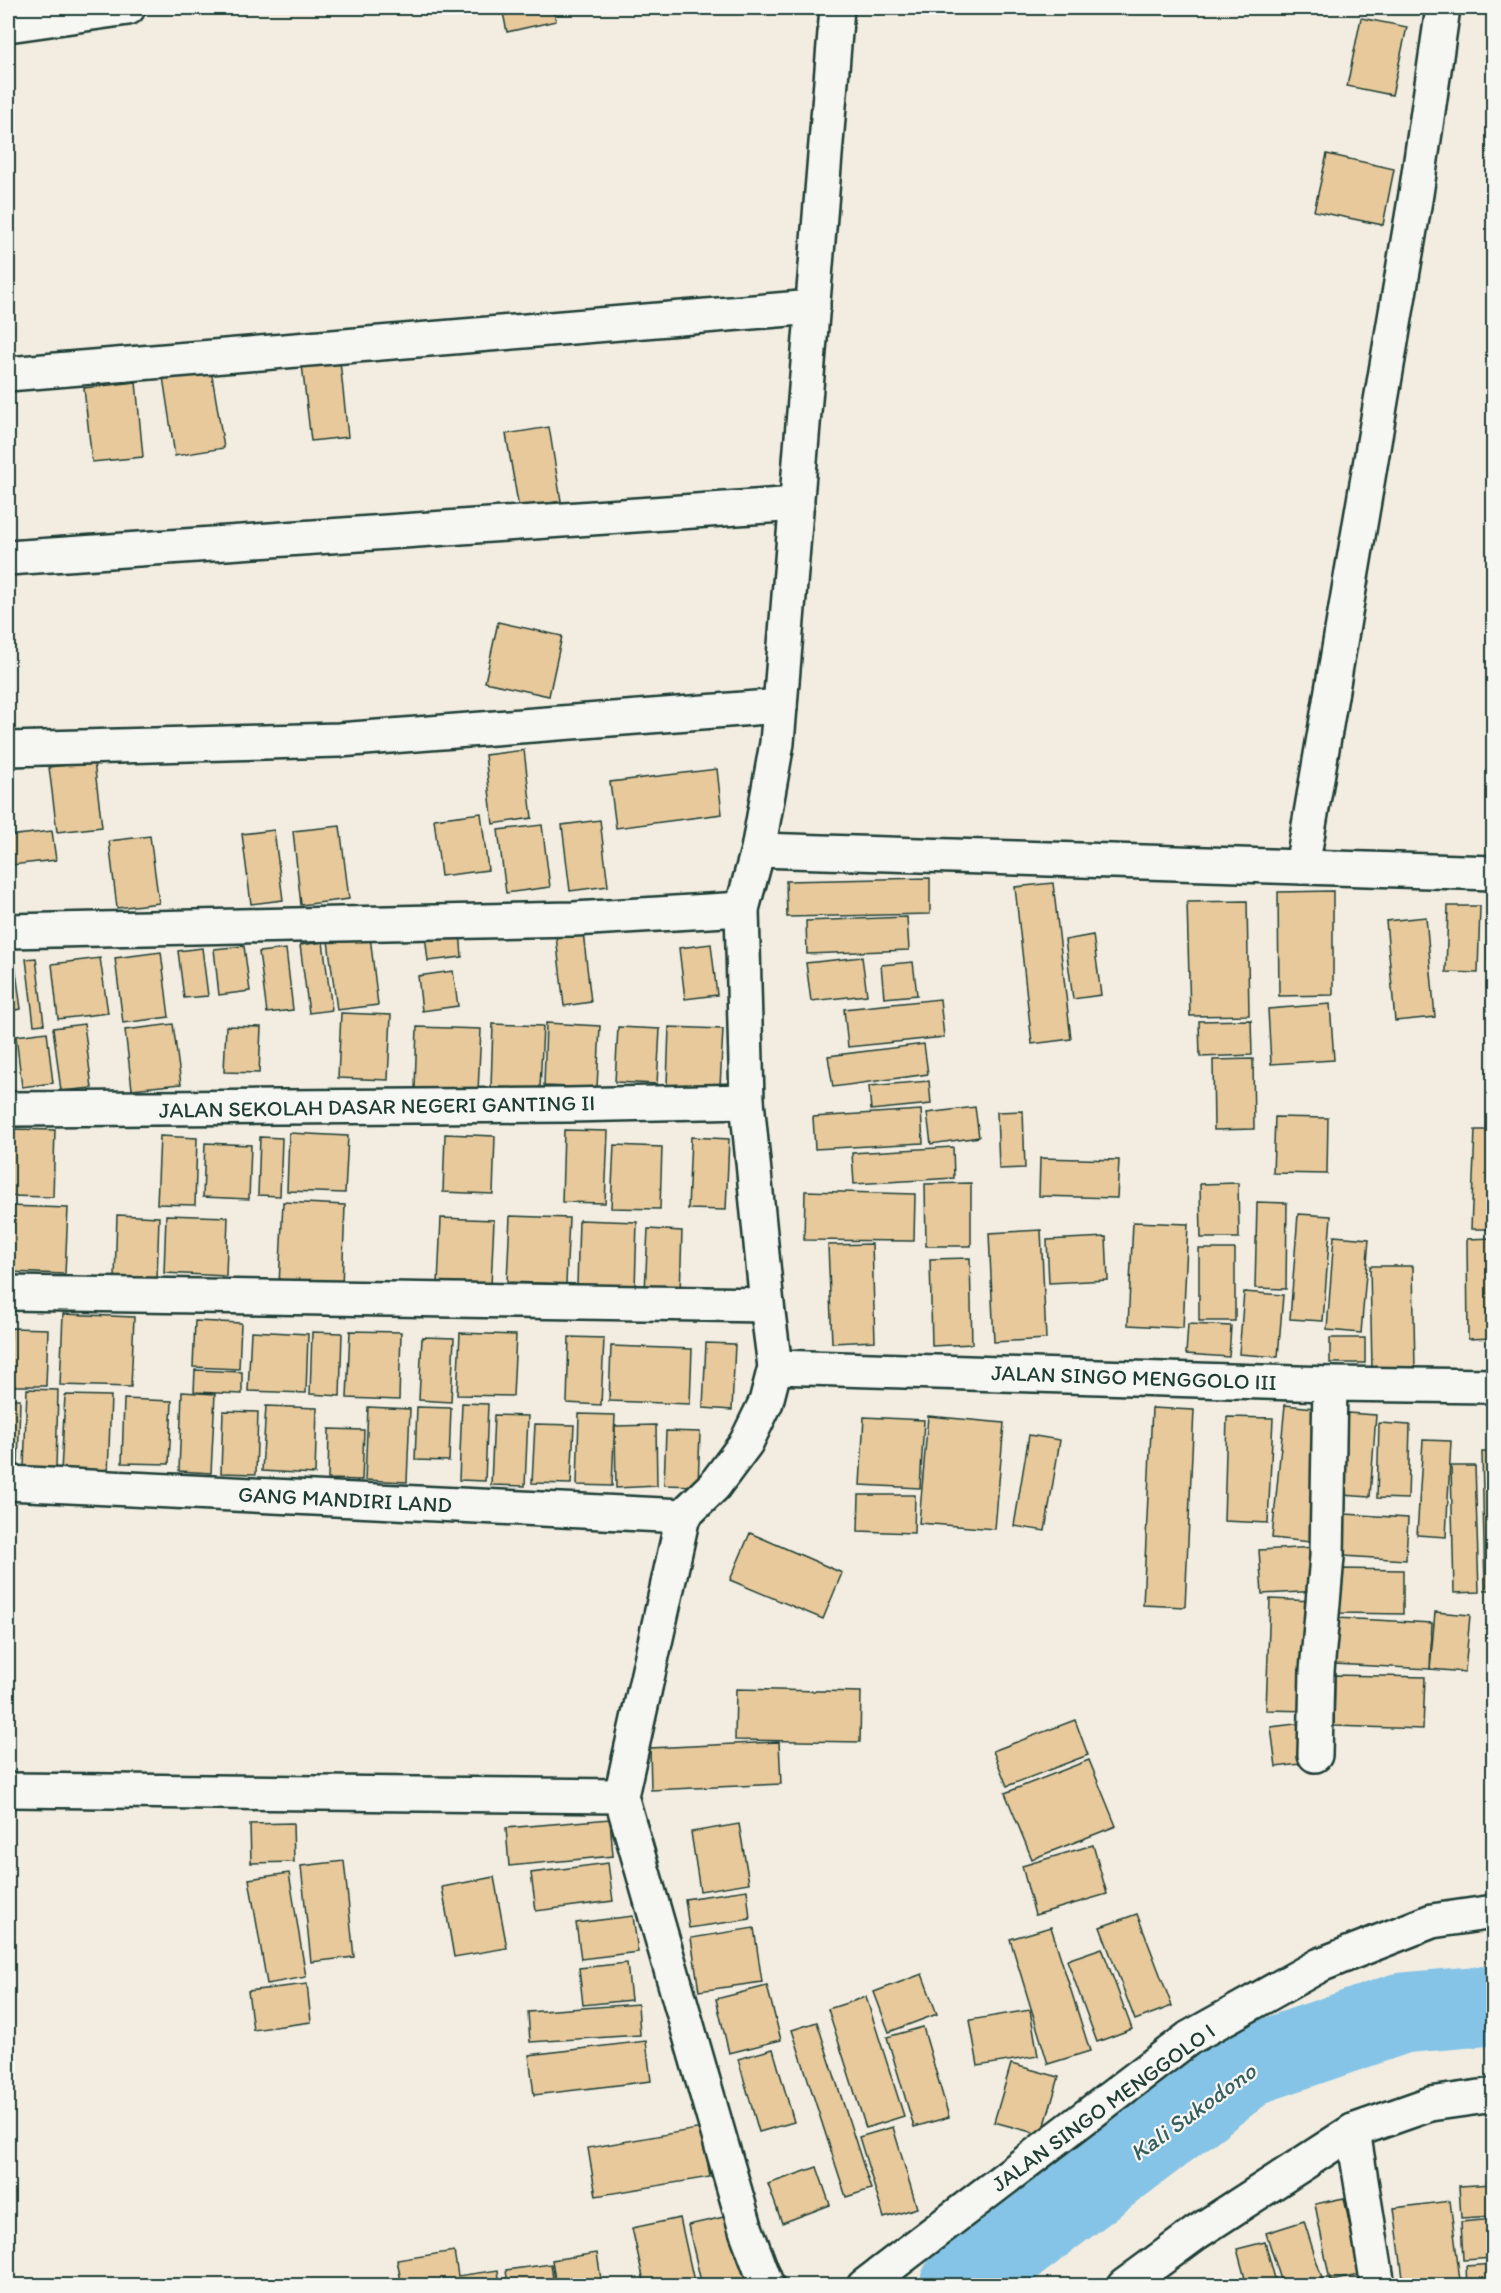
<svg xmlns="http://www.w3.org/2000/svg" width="1501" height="2293" viewBox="0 0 1501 2293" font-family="Itim,sans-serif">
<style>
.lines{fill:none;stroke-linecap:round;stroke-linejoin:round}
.river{stroke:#85c4e6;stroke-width:81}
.building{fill:#e7c99b;stroke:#1f3d34;stroke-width:1.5}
.minor-casing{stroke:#1f3d34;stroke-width:38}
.secondary-casing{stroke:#1f3d34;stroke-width:38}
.minor{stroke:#f6f6f2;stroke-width:33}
.secondary{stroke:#f6f6f2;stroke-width:33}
.labels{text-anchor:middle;stroke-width:4.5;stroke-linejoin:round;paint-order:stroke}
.street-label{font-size:22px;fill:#1f3d34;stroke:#f6f6f2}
.water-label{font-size:24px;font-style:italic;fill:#385f60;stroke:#f6f6f2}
</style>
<rect width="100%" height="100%" fill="#f3ede1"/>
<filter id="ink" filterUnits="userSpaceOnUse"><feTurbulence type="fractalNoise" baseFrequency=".0167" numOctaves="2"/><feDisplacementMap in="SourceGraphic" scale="12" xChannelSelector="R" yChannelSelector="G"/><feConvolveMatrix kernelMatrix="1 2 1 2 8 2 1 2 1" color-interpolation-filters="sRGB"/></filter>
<g filter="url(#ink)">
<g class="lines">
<!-- river -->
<path class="river" d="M960 2286 1251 2065 1402 2013 1494 2005"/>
</g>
<!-- building -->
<g class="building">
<path d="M502 8H553L556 21 507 32Z"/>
<path d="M1361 18 1407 27 1392 95 1347 86Z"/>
<path d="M1327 154 1394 169 1383 225 1314 211Z"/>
<path d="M339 352 348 437 311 441 301 356Z"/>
<path d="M211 370 224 448 175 456 163 377Z"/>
<path d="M136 382 143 457 92 462 84 388Z"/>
<path d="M549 427 561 501 519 509 506 434Z"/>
<path d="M498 622 562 636 549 696 485 682Z"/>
<path d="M524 750 532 818 493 824 485 755Z"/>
<path d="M94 762 102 827 57 832 49 767Z"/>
<path d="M717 769 722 814 616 828 610 782Z"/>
<path d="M481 813 488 870 441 876 434 819Z"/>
<path d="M600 820 608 886 570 891 562 825Z"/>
<path d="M542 825 550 887 506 893 498 830Z"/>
<path d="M340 826 349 899 301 905 293 831Z"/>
<path d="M274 830 283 900 251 904 242 834Z"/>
<path d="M52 831 56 860 11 865 8 836Z"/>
<path d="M150 836 159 903 117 908 109 841Z"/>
<path d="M930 878V914L787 917 786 881Z"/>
<path d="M1053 883 1071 1039 1032 1044 1015 887Z"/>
<path d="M1333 891V995L1279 996 1278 892Z"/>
<path d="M1247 901 1249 1015 1190 1016 1187 902Z"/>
<path d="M1448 906H1480L1478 973 1446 972Z"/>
<path d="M907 917 909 950 807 954 806 921Z"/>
<path d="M1426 917 1435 1017 1395 1021 1386 921Z"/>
<path d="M460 930 462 957 428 961 425 935Z"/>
<path d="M583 932 591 1002 564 1006 556 936Z"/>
<path d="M1093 935 1101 995 1073 999 1065 940Z"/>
<path d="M370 936 378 1005 337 1010 328 941Z"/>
<path d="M323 942 332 1010 309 1013 300 945Z"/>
<path d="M1487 942H1494V1022H1489Z"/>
<path d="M711 944 717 995 685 999 679 948Z"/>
<path d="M244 946 250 991 219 995 214 949Z"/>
<path d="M202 948 208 996 184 998 178 951Z"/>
<path d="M286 949 293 1010 267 1013 259 952Z"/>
<path d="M161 952 169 1017 123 1023 115 958Z"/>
<path d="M14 957 21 1009 8 1011V958Z"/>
<path d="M862 957 867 995 811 1001 806 963Z"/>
<path d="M36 958 44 1024 34 1025 26 959Z"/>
<path d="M100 958 108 1013 58 1019 52 964Z"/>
<path d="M913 962 917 995 884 998 881 965Z"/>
<path d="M453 971 458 1006 422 1011 418 976Z"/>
<path d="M940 999 944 1037 848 1047 844 1009Z"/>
<path d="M1330 1004 1334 1060 1271 1064 1268 1009Z"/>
<path d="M341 1013 391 1015 388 1080 338 1078Z"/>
<path d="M1251 1020 1252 1055 1200 1057 1199 1021Z"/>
<path d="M546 1023 600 1026 597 1088 544 1086Z"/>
<path d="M84 1024 92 1088 61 1091 53 1028Z"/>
<path d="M173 1024 181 1084 132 1089 125 1030Z"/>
<path d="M493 1024 543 1026 540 1089 491 1087Z"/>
<path d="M226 1026 261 1027 259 1073 224 1072Z"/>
<path d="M417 1027 481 1029 478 1091 415 1088Z"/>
<path d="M618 1027 660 1029 657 1084 615 1082Z"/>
<path d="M669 1027 723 1029 720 1087 667 1085Z"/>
<path d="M47 1032 53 1083 22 1087 16 1036Z"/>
<path d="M924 1044 928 1074 833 1087 828 1056Z"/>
<path d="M1253 1059 1254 1129 1214 1130 1213 1060Z"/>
<path d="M929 1081 931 1104 871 1110 869 1086Z"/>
<path d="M975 1107 979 1137 931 1144 927 1113Z"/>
<path d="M921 1110 923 1143 815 1149 813 1117Z"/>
<path d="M1023 1111 1025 1168 999 1169 997 1112Z"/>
<path d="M1275 1117 1328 1118 1327 1174 1273 1173Z"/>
<path d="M8 1129 55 1130 53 1197 8 1196Z"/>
<path d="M564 1130 608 1131 605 1203 562 1202Z"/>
<path d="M1475 1130H1494V1229H1471Z"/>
<path d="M289 1133 348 1136 345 1193 287 1191Z"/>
<path d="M445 1134 495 1136 493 1194 443 1192Z"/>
<path d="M160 1136 197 1138 195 1205 157 1204Z"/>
<path d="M260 1137 282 1138 280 1196 258 1195Z"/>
<path d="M691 1137 729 1139 726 1210 688 1209Z"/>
<path d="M205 1143 251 1145 249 1199 203 1197Z"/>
<path d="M614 1145 662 1147 660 1209 611 1208Z"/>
<path d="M953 1147 954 1178 854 1184 852 1153Z"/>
<path d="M1040 1158 1119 1160 1117 1198 1039 1196Z"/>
<path d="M971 1183V1246H926L925 1184Z"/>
<path d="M1238 1183 1239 1238H1201L1200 1184Z"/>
<path d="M805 1191 915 1194 914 1241 804 1240Z"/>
<path d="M283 1202 345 1205 342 1287 279 1285Z"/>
<path d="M1257 1202 1287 1203 1286 1289 1255 1288Z"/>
<path d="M8 1206 68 1208 65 1274 8 1272Z"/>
<path d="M1298 1214 1331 1216 1323 1321 1290 1319Z"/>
<path d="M117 1215 159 1217 157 1280 115 1278Z"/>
<path d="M166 1215 228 1217 226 1276 164 1273Z"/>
<path d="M510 1216 569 1218 566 1284 507 1282Z"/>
<path d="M441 1218 494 1220 491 1286 438 1284Z"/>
<path d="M579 1220 637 1222 635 1288 577 1286Z"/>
<path d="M1133 1222 1188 1224 1183 1328 1128 1325Z"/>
<path d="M648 1229 682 1231 680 1294 645 1292Z"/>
<path d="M1041 1230 1046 1339 994 1342 989 1233Z"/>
<path d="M1334 1236 1369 1239 1361 1333 1327 1330Z"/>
<path d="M1106 1237 1108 1280 1049 1283 1047 1240Z"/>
<path d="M1494 1238V1338L1468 1339 1467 1239Z"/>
<path d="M872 1244 875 1341 832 1343 828 1245Z"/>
<rect x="1199" y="1249" width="36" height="72"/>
<path d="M970 1258 972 1344 932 1346 930 1259Z"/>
<path d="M1370 1266H1413L1415 1369H1372Z"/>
<path d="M1244 1292 1283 1295 1278 1357 1239 1354Z"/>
<path d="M63 1314 134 1317 131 1387 60 1385Z"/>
<path d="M195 1321 241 1323 239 1369 193 1367Z"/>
<path d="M1188 1324 1231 1326 1229 1357 1186 1354Z"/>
<path d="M11 1328 48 1329 46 1386H8Z"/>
<path d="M251 1331 308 1334 306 1393 248 1391Z"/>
<path d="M350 1331 401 1332 399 1400 347 1398Z"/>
<path d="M312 1332 342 1333 340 1396 310 1394Z"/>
<path d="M460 1333 516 1335 513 1396 457 1395Z"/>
<path d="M422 1337 454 1338 451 1402 419 1400Z"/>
<path d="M569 1337 604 1338 601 1405 567 1403Z"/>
<rect x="1330" y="1338" width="35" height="25"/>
<path d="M706 1343 735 1344 732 1410 703 1408Z"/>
<path d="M611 1346 692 1349 690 1404 609 1401Z"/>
<path d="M195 1370 242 1372V1394L194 1392Z"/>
<path d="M27 1389 58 1390 56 1469 24 1467Z"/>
<path d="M182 1392 215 1394 211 1473 179 1471Z"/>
<path d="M65 1395 111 1396 108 1474 61 1472Z"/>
<path d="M8 1399H20L18 1469 8 1468Z"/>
<path d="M124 1399 172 1401 169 1464 122 1463Z"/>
<path d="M462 1403 488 1404 485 1481 459 1480Z"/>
<path d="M1285 1405 1324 1409 1311 1542 1272 1538Z"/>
<path d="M266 1406 317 1408 315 1474 262 1471Z"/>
<path d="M368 1407 410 1409 407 1482 365 1480Z"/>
<path d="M417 1407 451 1408 449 1461 415 1460Z"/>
<path d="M1152 1408 1194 1410 1185 1607 1143 1605Z"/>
<path d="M223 1411 258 1412 256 1474 221 1473Z"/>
<path d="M1347 1413 1376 1415 1370 1497 1342 1495Z"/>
<path d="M579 1414 615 1415 612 1486 577 1485Z"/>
<path d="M494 1415 528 1416 525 1486 491 1485Z"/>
<path d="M928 1416 1004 1423 995 1529 919 1523Z"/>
<path d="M864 1417 924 1420 920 1488 860 1485Z"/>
<path d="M1227 1417 1273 1418 1268 1523 1224 1521Z"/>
<path d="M1379 1423 1410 1425 1408 1499 1377 1498Z"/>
<path d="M535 1424 574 1425 571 1484 532 1483Z"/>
<path d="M656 1425 657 1486 616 1488 615 1426Z"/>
<path d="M329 1429 364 1430 362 1480 328 1479Z"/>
<path d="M666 1431 700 1432 698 1486 664 1485Z"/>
<path d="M1029 1435 1060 1440 1045 1531 1014 1526Z"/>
<path d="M1423 1440 1451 1441 1446 1537 1417 1535Z"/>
<path d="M1482 1452H1494V1590H1485Z"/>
<path d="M1451 1466H1475L1479 1592 1454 1593Z"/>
<path d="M859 1495H915L914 1533 858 1531Z"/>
<path d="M1345 1514 1408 1518 1406 1560 1343 1556Z"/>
<path d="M750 1533 842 1573 823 1619 730 1580Z"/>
<path d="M1318 1547 1320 1591 1262 1594 1259 1550Z"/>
<path d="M1338 1569 1403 1570V1614L1338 1613Z"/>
<path d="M1270 1599 1314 1601 1310 1711 1266 1710Z"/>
<path d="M1435 1612 1470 1615 1465 1672 1430 1669Z"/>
<path d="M1336 1618 1432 1623 1430 1669 1334 1664Z"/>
<path d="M1335 1675 1425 1677 1423 1729 1334 1726Z"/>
<path d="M736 1689 861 1692 860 1742 735 1740Z"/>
<path d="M1075 1720 1088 1755 1007 1786 993 1751Z"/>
<path d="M1303 1723 1308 1763 1276 1767 1271 1727Z"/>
<path d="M779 1742 781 1784 651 1790 650 1748Z"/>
<path d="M1089 1760 1116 1826 1032 1859 1005 1793Z"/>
<path d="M610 1819 613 1856 509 1866 506 1828Z"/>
<path d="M293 1823 294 1862 251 1863 250 1824Z"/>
<path d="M739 1824 749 1883 700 1891 691 1832Z"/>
<path d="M1093 1845 1107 1894 1035 1915 1022 1866Z"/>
<path d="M344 1861 354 1957 311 1962 301 1866Z"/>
<path d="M608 1863 613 1901 536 1911 531 1873Z"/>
<path d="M289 1873 306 1977 267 1984 249 1879Z"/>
<path d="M494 1877 507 1948 454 1957 442 1887Z"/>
<path d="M747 1890 750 1919 689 1928 685 1899Z"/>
<path d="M1137 1914 1172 2006 1135 2020 1100 1927Z"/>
<path d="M633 1916 638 1952 581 1959 576 1923Z"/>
<path d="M1051 1927 1090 2051 1048 2064 1010 1939Z"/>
<path d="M754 1928 762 1982 699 1991 691 1938Z"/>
<path d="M1102 1948 1132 2029 1097 2042 1067 1960Z"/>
<path d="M627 1963 631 2000 583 2005 579 1968Z"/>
<path d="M922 1974 937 2014 889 2032 874 1992Z"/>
<path d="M307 1984 311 2022 253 2030 248 1991Z"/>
<path d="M767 1986 781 2040 729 2053 716 1999Z"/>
<path d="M866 1997 904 2116 866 2128 828 2009Z"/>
<path d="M638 2004 640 2035 530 2042 528 2012Z"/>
<path d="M1030 2010 1038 2056 978 2066 970 2020Z"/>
<path d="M817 2022 871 2189 846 2197 792 2030Z"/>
<path d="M923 2027 949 2117 914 2127 887 2037Z"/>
<path d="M646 2041 651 2081 534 2095 529 2055Z"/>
<path d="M773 2049 794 2122 759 2132 738 2059Z"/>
<path d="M1011 2064 1059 2077 1042 2135 994 2122Z"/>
<path d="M893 2127 917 2208 884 2218 859 2137Z"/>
<path d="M702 2128 710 2177 596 2196 588 2148Z"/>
<path d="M817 2167 830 2205 782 2223 768 2184Z"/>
<path d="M1494 2184V2216L1461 2218 1459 2186Z"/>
<path d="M1344 2198 1360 2275 1330 2281 1315 2204Z"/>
<path d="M1450 2201 1460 2280 1404 2286 1394 2208Z"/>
<path d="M733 2215 750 2286H702L688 2225Z"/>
<path d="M680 2218 695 2286H645L632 2228Z"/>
<path d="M1494 2219V2258L1463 2260 1461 2222Z"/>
<path d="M1304 2221 1324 2285 1283 2286 1266 2233Z"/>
<path d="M1265 2242 1277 2286H1247L1237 2249Z"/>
<path d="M454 2251 458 2276 498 2270 500 2286H402L397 2260Z"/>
<path d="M597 2253 602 2286H556L552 2260Z"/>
<path d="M551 2264 554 2286H508L506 2270Z"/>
<path d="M1494 2264V2286H1467L1466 2266Z"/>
</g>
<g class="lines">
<defs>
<g id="minor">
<path d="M8 25 128 8"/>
<path d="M8 374 813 307"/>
<path d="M8 558 797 504"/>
<path d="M8 749 339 740 780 706"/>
<path d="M758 850 1494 873"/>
<path d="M1302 867 1416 194 1443 8"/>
<path d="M8 931 574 919 742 909"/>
<path d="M8 1109 569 1105 747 1101"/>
<path d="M8 1293 767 1305"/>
<path d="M775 1367 1330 1384 1494 1386"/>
<path d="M8 1483 683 1516"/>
<path d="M1315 1755 1317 1671 1327 1557 1330 1384"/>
<path d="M8 1790 621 1796"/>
<path d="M1353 2131 1378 2286"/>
<path d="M767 2286 746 2230 621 1796 683 1516 714 1486 746 1443 766 1402 775 1367 767 1305 747 1101 742 909 758 850 777 743 837 8"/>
<path d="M864 2286 1189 2038 1320 1965 1432 1921 1494 1912"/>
</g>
<path id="secondary" d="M1124 2286 1196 2233 1353 2131 1430 2104 1494 2095"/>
</defs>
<!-- minor casing -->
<use href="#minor" class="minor-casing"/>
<!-- secondary casing -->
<use href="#secondary" class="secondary-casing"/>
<!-- minor -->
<use href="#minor" class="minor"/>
<!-- secondary -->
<use href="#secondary" class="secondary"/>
</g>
</g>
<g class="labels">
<!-- street labels -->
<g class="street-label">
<text transform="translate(377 1106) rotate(-1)" y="8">JALAN SEKOLAH DASAR NEGERI GANTING II</text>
<text transform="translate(1134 1377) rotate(2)" y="8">JALAN SINGO MENGGOLO III</text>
<text transform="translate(345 1499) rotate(3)" y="8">GANG MANDIRI LAND</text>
<text transform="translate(1103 2107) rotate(-36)" y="8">JALAN SINGO MENGGOLO I</text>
</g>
<!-- water labels -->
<g class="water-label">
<text transform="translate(1193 2112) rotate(-36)" y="8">Kali Sukodono</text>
</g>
</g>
<!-- margin -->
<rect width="1501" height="2293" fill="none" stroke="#f6f6f2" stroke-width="30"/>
<rect x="15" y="15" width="1471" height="2263" fill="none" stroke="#1f3d34" stroke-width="2" filter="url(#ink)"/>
</svg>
